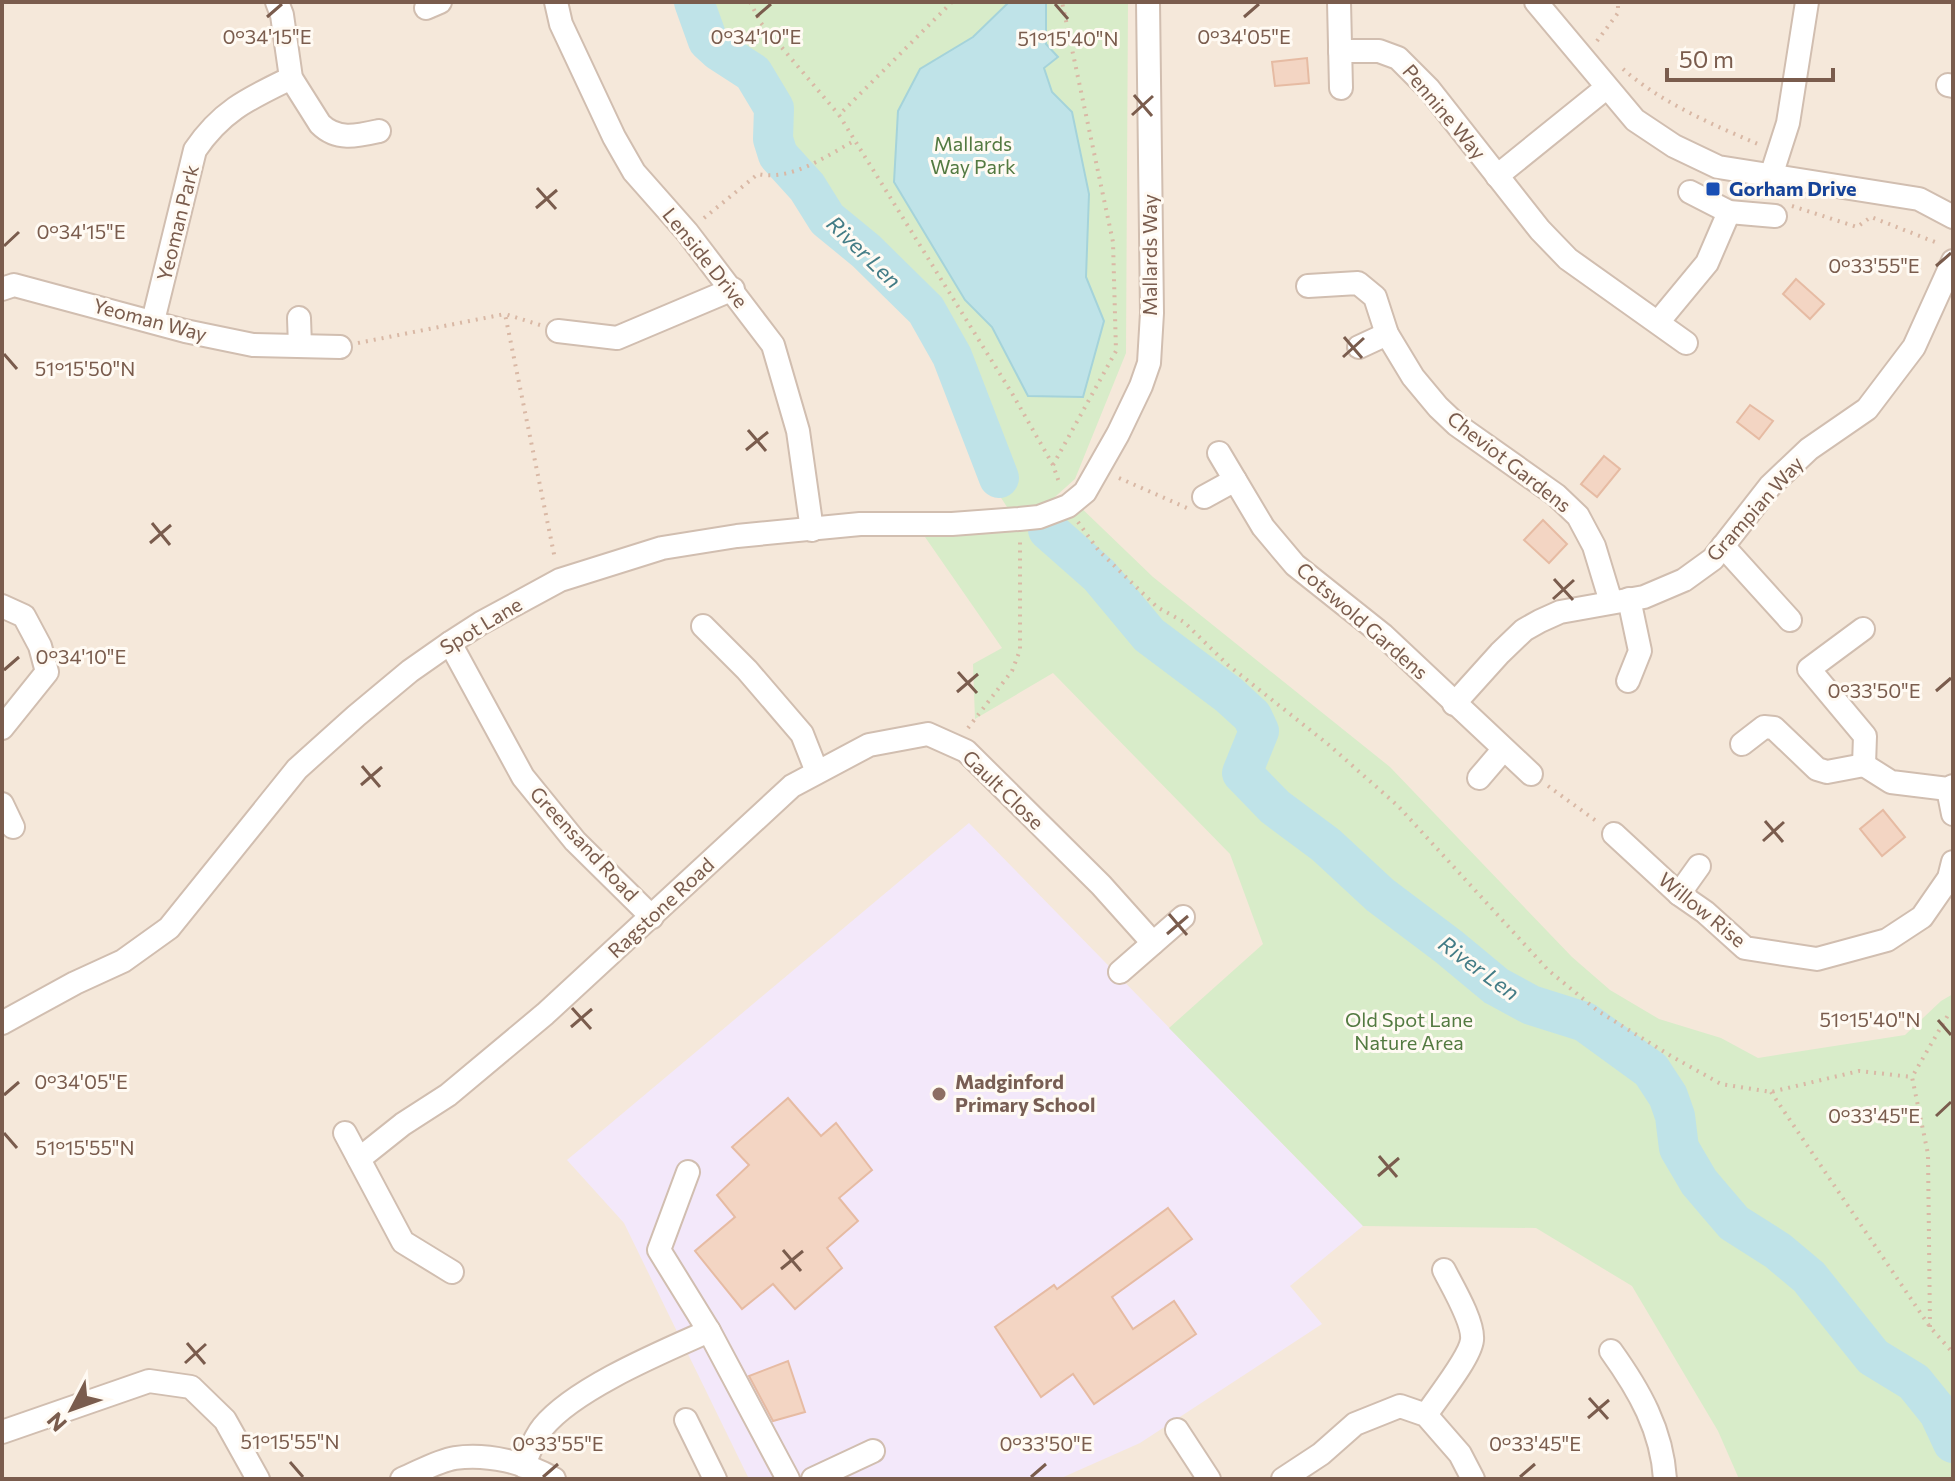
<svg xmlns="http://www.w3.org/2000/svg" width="1955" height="1481" viewBox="0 0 1955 1481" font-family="Commissioner,sans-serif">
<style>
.residential{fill:#f5e8da}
.education{fill:#f3e8fa}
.green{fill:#d8ecc9}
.water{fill:#bfe3e8;stroke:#a5d3da;stroke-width:2}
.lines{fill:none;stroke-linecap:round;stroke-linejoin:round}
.river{stroke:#bfe3e8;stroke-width:40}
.building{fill:#f3d5c3;stroke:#e6bba3;stroke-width:2}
.minor-casing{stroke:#d1beb0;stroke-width:26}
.path{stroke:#d9b8a5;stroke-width:4;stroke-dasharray:2 6;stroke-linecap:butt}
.minor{stroke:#fff;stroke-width:22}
.ticks{fill:none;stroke:#7a5c4d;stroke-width:3}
.transit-dot{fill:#1a4fb4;stroke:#fffaf3;stroke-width:3}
.education-dot{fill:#8d6e63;stroke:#fffaf3;stroke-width:3}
.labels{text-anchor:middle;stroke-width:6;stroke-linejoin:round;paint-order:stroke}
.street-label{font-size:20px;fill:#7a5c4d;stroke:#fffaf3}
.park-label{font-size:20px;fill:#537a41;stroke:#fffaf3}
.transit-label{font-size:20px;font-weight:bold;fill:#164399;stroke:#fffaf3;text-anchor:start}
.education-label{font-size:20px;font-weight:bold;fill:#785e54;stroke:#fffaf3;text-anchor:start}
.water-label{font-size:22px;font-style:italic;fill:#437c86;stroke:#fffaf3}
.ticks-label{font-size:20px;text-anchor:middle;fill:#7a5c4d;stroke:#fffaf3;stroke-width:6;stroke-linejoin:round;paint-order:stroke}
</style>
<rect width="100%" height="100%" fill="#fdf6ec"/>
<!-- residential -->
<rect class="residential" x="2" y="2" width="1951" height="1477"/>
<!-- education -->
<path class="education" d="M969 823 1363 1226 1290 1286 1322 1324 1140 1443 1059 1479H749L624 1223 567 1160Z"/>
<!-- green -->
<path class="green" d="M692 2H1128L1126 353 1075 479 1047 504 1074 501 1153 577 1390 767 1572 957 1610 990 1659 1019 1721 1038 1758 1058 1905 1035 1941 1001 1953 994V1479H1739L1718 1431 1632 1286 1536 1228 1363 1226 1169 1028 1263 944 1230 854 1053 673 975 719 973 664 1002 648 916 524 1009 510 990 481 955 387 932 337 908 307 837 241 771 168 772 131 765 105 750 85 705 43Z"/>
<!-- water -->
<path class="water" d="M1009 2H1046V44L1058 57 1044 68 1052 92 1072 112 1089 194 1086 277 1104 321 1083 397 1028 396 992 327 965 300 894 182 898 111 920 69 973 37Z"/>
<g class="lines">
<!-- river -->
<g class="river">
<path d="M694 2 708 41 719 51 753 73 774 108 773 139 778 155 807 187 827 219 866 251 926 310 952 356 999 478"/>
<path d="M1048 530 1099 575 1149 635 1229 695 1252 716 1259 731 1242 773 1275 807 1326 845 1380 895 1449 947 1496 986 1531 1005 1585 1022 1651 1070 1668 1096 1675 1116 1679 1148 1699 1182 1716 1202 1734 1223 1778 1251 1809 1277 1873 1357 1914 1382 1939 1413 1953 1443"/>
</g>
</g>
<!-- building -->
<g class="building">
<path d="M1307 58 1309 83 1275 86 1272 62Z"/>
<path d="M1796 279 1824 304 1810 319 1783 294Z"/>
<path d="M1750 405 1773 421 1759 439 1737 422Z"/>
<path d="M1604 456 1620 469 1597 497 1581 484Z"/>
<path d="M1543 520 1567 544 1549 563 1524 540Z"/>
<path d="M1883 810 1905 837 1882 856 1860 829Z"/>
<path d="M788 1098 821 1136 836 1123 872 1170 839 1198 858 1221 827 1248 842 1268 795 1309 773 1284 742 1309 695 1251 735 1217 717 1195 749 1165 732 1147Z"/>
<path d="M1168 1208 1192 1239 1112 1297 1133 1329 1174 1301 1196 1334 1094 1404 1073 1374 1041 1397 995 1327 1054 1285 1057 1289Z"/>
<path d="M788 1361 805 1412 773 1421 749 1376Z"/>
</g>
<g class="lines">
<defs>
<g id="minor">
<path d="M277 2 282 15 291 78 320 124C337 141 357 136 379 131"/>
<path d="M556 2 561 24 614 137 634 172 687 232 773 345 798 431 812 530"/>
<path d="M1339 2 1341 88"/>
<path d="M1536 2 1635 120 1674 146 1718 167 1919 199 1953 217"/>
<path d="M426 8 440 2"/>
<path d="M1340 51H1379L1398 58 1429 89 1540 230 1568 259 1686 343"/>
<path d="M1948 85 1953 86"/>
<path d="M1497 176 1606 88"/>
<path d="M1771 176 1788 123 1807 2"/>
<path d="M1690 192 1729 212 1775 216"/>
<path d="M1308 286 1358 283 1375 297 1387 334 1413 377 1438 407 1457 425 1556 495 1578 516 1594 546 1611 602"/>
<path d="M2 289 14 285 185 331 253 345 340 347"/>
<path d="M299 318 300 346"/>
<path d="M153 321 195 150C222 110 250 98 291 78"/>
<path d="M1659 321 1707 263 1729 212"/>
<path d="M558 331 617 338 733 289"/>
<path d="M1359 347 1387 334"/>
<path d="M1219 453 1263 527 1295 565 1383 635 1531 774"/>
<path d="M1204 497 1235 480"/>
<path d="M1723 546 1790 620"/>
<path d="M2 606 24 616 40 646 47 672 2 728"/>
<path d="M703 626 747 670 802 734 817 772"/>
<path d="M1863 629 1809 669 1865 736 1864 765"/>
<path d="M450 643 523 777 575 841 652 917"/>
<path d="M1628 681 1640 651 1629 599"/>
<path d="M1454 704 1500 653 1524 630 1540 621 1560 612 1644 597 1684 580 1713 559 1770 486 1809 449 1867 409 1914 347 1953 261"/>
<path d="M1742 744 1764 727 1774 728 1817 769 1827 772 1864 765"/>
<path d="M1864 765 1891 782 1948 789 1953 786"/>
<path d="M1479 778 1503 750"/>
<path d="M1948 789 1953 814"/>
<path d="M2 804 13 827"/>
<path d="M1614 834 1679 894 1705 912 1745 948 1817 959 1887 940 1922 917 1949 878 1953 862"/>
<path d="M1679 894 1699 866"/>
<path d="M1120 972 1183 917"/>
<path d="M2 1023 75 983 123 961 169 928 297 769 356 716 410 671 450 643 481 623 560 580 662 548 737 536 860 524H952L1019 519 1039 517 1068 506 1085 492 1118 434 1141 386 1149 363 1152 313 1148 2"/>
<path d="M345 1133 403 1242 452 1272"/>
<path d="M359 1159 403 1124 448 1095 545 1014 792 786 869 745 928 734 966 751 1101 885 1153 943"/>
<path d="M688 1172 659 1250 709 1331"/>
<path d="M1611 1351C1639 1390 1662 1430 1665 1479"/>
<path d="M1426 1415C1437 1398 1470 1358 1472 1340 1474 1322 1452 1286 1444 1270"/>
<path d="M686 1420 715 1479"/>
<path d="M1177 1430 1209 1479"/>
<path d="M2 1432 149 1381 191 1387 225 1420 258 1479"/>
<path d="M523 1466C529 1453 534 1438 543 1427 575 1388 662 1352 709 1331L788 1479"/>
<path d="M402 1479C419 1472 437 1461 455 1458 487 1453 527 1463 554 1479"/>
<path d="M813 1479 873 1451"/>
<path d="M1283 1479 1321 1454 1355 1424 1400 1406 1426 1415 1460 1454 1473 1479"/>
</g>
</defs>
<!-- minor casing -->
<use href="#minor" class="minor-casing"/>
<!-- path -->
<g class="path">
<path d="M750 2 761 23 839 115"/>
<path d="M952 2 839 115 1013 395 1053 465 1060 485"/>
<path d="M1597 41 1618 13V2"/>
<path d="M1623 69C1660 102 1713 125 1758 144"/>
<path d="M1792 206 1857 227 1871 217 1940 244"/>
<path d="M704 218 758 174C792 181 826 156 854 141"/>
<path d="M540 325 505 314 555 559"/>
<path d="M358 343 505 314"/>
<path d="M1053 465 1116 351 1113 242 1062 2"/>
<path d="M1119 478 1187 508"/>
<path d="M1078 522 1099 551 1157 607 1184 622 1228 665 1329 745 1398 806 1548 970 1598 1011 1671 1056 1721 1084 1771 1092 1859 1071 1912 1077"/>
<path d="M968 728 1012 671 1020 650V541"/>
<path d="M1548 786 1599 823"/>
<path d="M1771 1092 1930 1327 1953 1353"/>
<path d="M1930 1327 1928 1154 1912 1077 1948 1015 1953 1012"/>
</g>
<!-- minor -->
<use href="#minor" class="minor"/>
</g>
<!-- ticks -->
<path class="ticks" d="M1055 4 1068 19M267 17 282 4M756 17 771 4M1244 17 1259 4M1134 95 1152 116M1132 115 1153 96M537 188 556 209M536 208 557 190M4 246 19 232M1936 266 1951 253M1344 337 1362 358M4 354 17 369M1343 357 1364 338M748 430 766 451M746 450 768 432M152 523 170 545M150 543 171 525M1554 579 1573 600M1553 599 1574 580M4 670 19 657M958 672 977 693M1936 691 1951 678M957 692 978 674M362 766 380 787M361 785 382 767M1765 821 1783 842M1763 841 1784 822M1169 914 1187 935M1167 934 1188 916M572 1008 591 1029M1938 1020 1951 1035M571 1027 592 1009M4 1095 19 1082M1936 1116 1951 1102M4 1133 17 1148M1379 1156 1397 1177M1378 1176 1399 1158M783 1250 801 1271M781 1269 803 1251M187 1343 205 1364M185 1363 206 1344M1589 1398 1608 1419M1588 1418 1609 1400M290 1462 303 1477M543 1477 558 1464M1031 1477 1046 1464M1520 1477 1535 1464"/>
<!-- markers -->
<rect class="transit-dot" x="1705" y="181" width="16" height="16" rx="4"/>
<circle class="education-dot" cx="939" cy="1094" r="8"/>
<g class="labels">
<!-- street labels -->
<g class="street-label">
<text transform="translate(1444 112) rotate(50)" y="7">Pennine Way</text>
<text transform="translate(178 223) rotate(-76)" y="7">Yeoman Park</text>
<text transform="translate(1150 255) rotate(-90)" y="7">Mallards Way</text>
<text transform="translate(705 258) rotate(51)" y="7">Lenside Drive</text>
<text transform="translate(150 320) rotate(15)" y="7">Yeoman Way</text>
<text transform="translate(1509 462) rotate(38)" y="7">Cheviot Gardens</text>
<text transform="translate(1755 509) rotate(-48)" y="7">Grampian Way</text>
<text transform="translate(1362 621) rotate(41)" y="7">Cotswold Gardens</text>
<text transform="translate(481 626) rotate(-31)" y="7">Spot Lane</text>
<text transform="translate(1003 790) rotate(44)" y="7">Gault Close</text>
<text transform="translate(584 844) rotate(47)" y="7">Greensand Road</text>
<text transform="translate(661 908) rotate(-43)" y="7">Ragstone Road</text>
<text transform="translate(1702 910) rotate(39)" y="7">Willow Rise</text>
</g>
<!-- park labels -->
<g class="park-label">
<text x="973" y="151">Mallards<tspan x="973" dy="23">Way Park</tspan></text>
<text x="1409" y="1027">Old Spot Lane<tspan x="1409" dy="23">Nature Area</tspan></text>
</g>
<!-- transit labels -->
<g class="transit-label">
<text x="1729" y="196">Gorham Drive</text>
</g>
<!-- education labels -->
<g class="education-label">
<text x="955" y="1089">Madginford<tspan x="955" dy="23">Primary School</tspan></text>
</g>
<!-- water labels -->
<g class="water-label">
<text transform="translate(864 252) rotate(44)" y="8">River Len</text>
<text transform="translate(1479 968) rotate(36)" y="8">River Len</text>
</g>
</g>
<g class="ticks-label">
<text x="267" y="44">0°34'15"E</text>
<text x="756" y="44">0°34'10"E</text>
<text x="1244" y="44">0°34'05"E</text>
<text x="1068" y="46">51°15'40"N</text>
<text x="81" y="239">0°34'15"E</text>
<text x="1874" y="273">0°33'55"E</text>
<text x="85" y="376">51°15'50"N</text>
<text x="81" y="664">0°34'10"E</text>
<text x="1874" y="698">0°33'50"E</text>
<text x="1870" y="1027">51°15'40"N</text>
<text x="81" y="1089">0°34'05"E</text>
<text x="1874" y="1123">0°33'45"E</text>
<text x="85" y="1155">51°15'55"N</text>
<text x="290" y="1449">51°15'55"N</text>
<text x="558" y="1451">0°33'55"E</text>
<text x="1046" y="1451">0°33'50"E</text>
<text x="1535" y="1451">0°33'45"E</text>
</g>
<!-- border -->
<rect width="1955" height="1481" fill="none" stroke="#7a5c4d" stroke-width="8"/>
<!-- north arrow -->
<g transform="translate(72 1409) rotate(229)" stroke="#fffaf3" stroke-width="6" paint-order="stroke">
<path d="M0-6L14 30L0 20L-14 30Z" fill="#7a5c4d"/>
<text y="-12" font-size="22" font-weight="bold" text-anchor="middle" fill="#7a5c4d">N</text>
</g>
<!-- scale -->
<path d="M1667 68v12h166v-12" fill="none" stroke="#7a5c4d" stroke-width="4"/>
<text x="1679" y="68" font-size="24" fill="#7a5c4d" stroke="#fffaf3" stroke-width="6" paint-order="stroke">50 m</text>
</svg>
